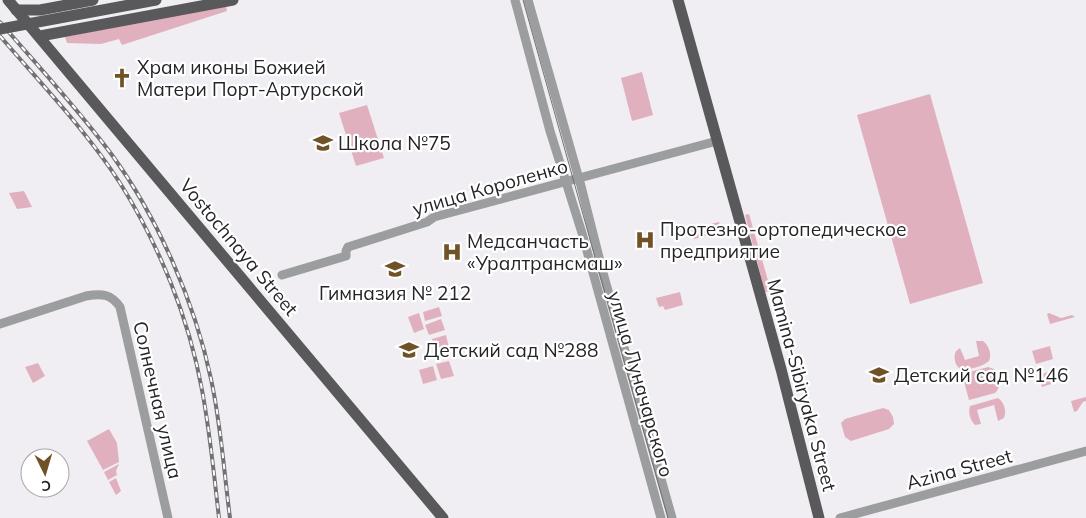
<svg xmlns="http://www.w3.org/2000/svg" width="1086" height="518" viewBox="0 0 1086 518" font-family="Mulish,sans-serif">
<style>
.green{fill:#e1b0be}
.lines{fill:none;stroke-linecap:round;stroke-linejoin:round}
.minor{stroke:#9c9d9e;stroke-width:9}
.major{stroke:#59595c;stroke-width:11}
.tram{stroke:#727174;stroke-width:1}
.rail-casing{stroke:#727174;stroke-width:4}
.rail{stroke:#fff;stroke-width:2;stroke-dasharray:5.5;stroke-linecap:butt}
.major-bridge{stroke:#59595c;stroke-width:11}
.labels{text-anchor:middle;stroke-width:4.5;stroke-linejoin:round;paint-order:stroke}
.poi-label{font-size:19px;fill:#252426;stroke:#fff;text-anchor:start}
.street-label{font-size:19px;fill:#252426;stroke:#fff}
</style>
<rect width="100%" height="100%" fill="#f0eef3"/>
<!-- green -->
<g class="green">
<path d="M226 5 227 11 122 45 119 39 101 44 67 43 65 37Z"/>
<path d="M642 72 653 115 632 121 621 78Z"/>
<path d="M930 94 983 283 910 304 857 115Z"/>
<path d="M367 105 384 158 356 166 339 113Z"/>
<path d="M24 191 32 207 17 209 9 193Z"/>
<path d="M749 214 771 291 765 292 745 215Z"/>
<path d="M719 222 721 232 694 239 691 229Z"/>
<path d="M680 292 683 305 665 310 663 306 659 307 656 298Z"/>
<path d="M439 307 442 316 425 321 423 312Z"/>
<path d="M419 313 424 329 414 333 408 317Z"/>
<path d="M1049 313 1061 318 1072 315 1075 317 1050 324 1047 314Z"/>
<path d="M441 319 445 330 429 335 425 325Z"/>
<path d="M446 335 449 348 435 352 432 339Z"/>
<path d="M976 341H983C989 345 992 355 989 361 982 367 969 370 960 369 955 365 953 357 956 351L960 348 965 360 979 356Z"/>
<path d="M1050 346 1053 359 1036 364 1032 351Z"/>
<path d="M449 361 454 376 441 379 436 364Z"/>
<path d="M38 363 45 376 33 383 25 367Z"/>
<path d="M433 366 437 380 423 384 419 370Z"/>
<path d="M988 367 994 369C998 377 1002 387 995 393L969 400 962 374Z"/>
<path d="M1048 372 1051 384 1042 387 1039 375Z"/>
<path d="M1086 397V401L1083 402 1077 411 1074 412 1071 401Z"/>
<path d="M998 398C1004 402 1007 411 1004 418L998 421 994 405 977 410 981 424 975 425C970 420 968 412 970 406Z"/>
<path d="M883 408 889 410 893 417 894 424 889 429 851 441 845 437 841 423 845 419Z"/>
<path d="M109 429 117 443 119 462 103 470 87 441Z"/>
<path d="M119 464 116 471 117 475 108 480 104 472Z"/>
<path d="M116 478 121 491 116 495 109 482Z"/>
</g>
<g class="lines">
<!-- minor -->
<g class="minor">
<path d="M515 0 550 131 582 233 661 518"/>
<path d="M528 0 581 186 603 273 672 518"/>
<path d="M282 275 346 256V251L348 247 427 222 434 217 717 141"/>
<path d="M0 324 86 296C102 293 111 294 120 307L168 518"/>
<path d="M840 518 1086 451"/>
</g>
<!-- major -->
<g class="major">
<path d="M8 0 443 518"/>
<path d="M678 0 781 369 819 518"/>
<path d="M16 10H40L93 0"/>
<path d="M40 36 233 0"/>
</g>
<!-- tram -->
<path class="tram" d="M523 0 668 518"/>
<defs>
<g id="rail">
<path d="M0 22C38 66 78 109 112 155 158 218 195 303 211 379 221 425 224 472 230 518"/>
<path d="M0 36C41 84 86 130 120 183 159 245 189 318 202 390 210 432 214 475 219 518"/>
</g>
</defs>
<!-- rail casing -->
<use href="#rail" class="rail-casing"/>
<!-- rail -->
<use href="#rail" class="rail"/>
<!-- major-bridge -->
<path class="major-bridge" d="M0 29 156 0"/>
</g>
<!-- icons -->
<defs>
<symbol id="church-bare" viewBox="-9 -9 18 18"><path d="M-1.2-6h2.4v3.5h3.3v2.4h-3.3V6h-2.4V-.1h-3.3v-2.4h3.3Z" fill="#6f5226" stroke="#fff" stroke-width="2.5" paint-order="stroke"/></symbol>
<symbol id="school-bare" viewBox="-9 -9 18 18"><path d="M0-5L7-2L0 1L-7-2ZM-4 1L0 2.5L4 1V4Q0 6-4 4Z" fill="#6f5226" stroke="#fff" stroke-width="2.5" paint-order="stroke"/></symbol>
<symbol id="hospital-bare" viewBox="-9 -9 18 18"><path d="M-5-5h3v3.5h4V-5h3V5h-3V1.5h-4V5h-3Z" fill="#6f5226" stroke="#fff" stroke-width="2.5" paint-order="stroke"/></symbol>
</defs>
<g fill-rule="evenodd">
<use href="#church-bare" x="108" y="64" width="28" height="28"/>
<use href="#school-bare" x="309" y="129" width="28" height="28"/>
<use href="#hospital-bare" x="631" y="226" width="28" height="28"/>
<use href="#hospital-bare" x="438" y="238" width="28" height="28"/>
<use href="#school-bare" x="381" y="255" width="28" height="28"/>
<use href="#school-bare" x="395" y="336" width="28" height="28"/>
<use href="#school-bare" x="865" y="361" width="28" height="28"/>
</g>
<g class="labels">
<!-- poi labels -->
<g class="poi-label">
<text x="137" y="74">Храм иконы Божией<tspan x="137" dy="22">Матери Порт-Артурской</tspan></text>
<text x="338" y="150">Школа №75</text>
<text x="660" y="236">Протезно-ортопедическое<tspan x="660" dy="22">предприятие</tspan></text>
<text x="467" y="248">Медсанчасть<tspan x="467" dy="22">«Уралтрансмаш»</tspan></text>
<text x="395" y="300" text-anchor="middle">Гимназия № 212</text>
<text x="424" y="357">Детский сад №288</text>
<text x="894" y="382">Детский сад №146</text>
</g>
<!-- street labels -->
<g class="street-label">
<text transform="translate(490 187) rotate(-16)" y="7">улица Короленко</text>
<text transform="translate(239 247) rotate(50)" y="7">Vostochnaya Street</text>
<text transform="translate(641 384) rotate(74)" y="7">улица Луначарского</text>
<text transform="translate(802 385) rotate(75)" y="7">Mamina-Sibiryaka Street</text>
<text transform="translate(158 400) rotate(77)" y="7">Солнечная улица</text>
<text transform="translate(959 469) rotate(-15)" y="7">Azina Street</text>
</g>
</g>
<!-- north arrow -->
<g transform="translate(45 473) rotate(175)"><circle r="24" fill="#ffffff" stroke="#a8a7a8"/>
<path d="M0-4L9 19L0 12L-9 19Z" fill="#6f5226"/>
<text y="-8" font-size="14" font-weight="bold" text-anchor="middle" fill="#252426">С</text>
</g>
</svg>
